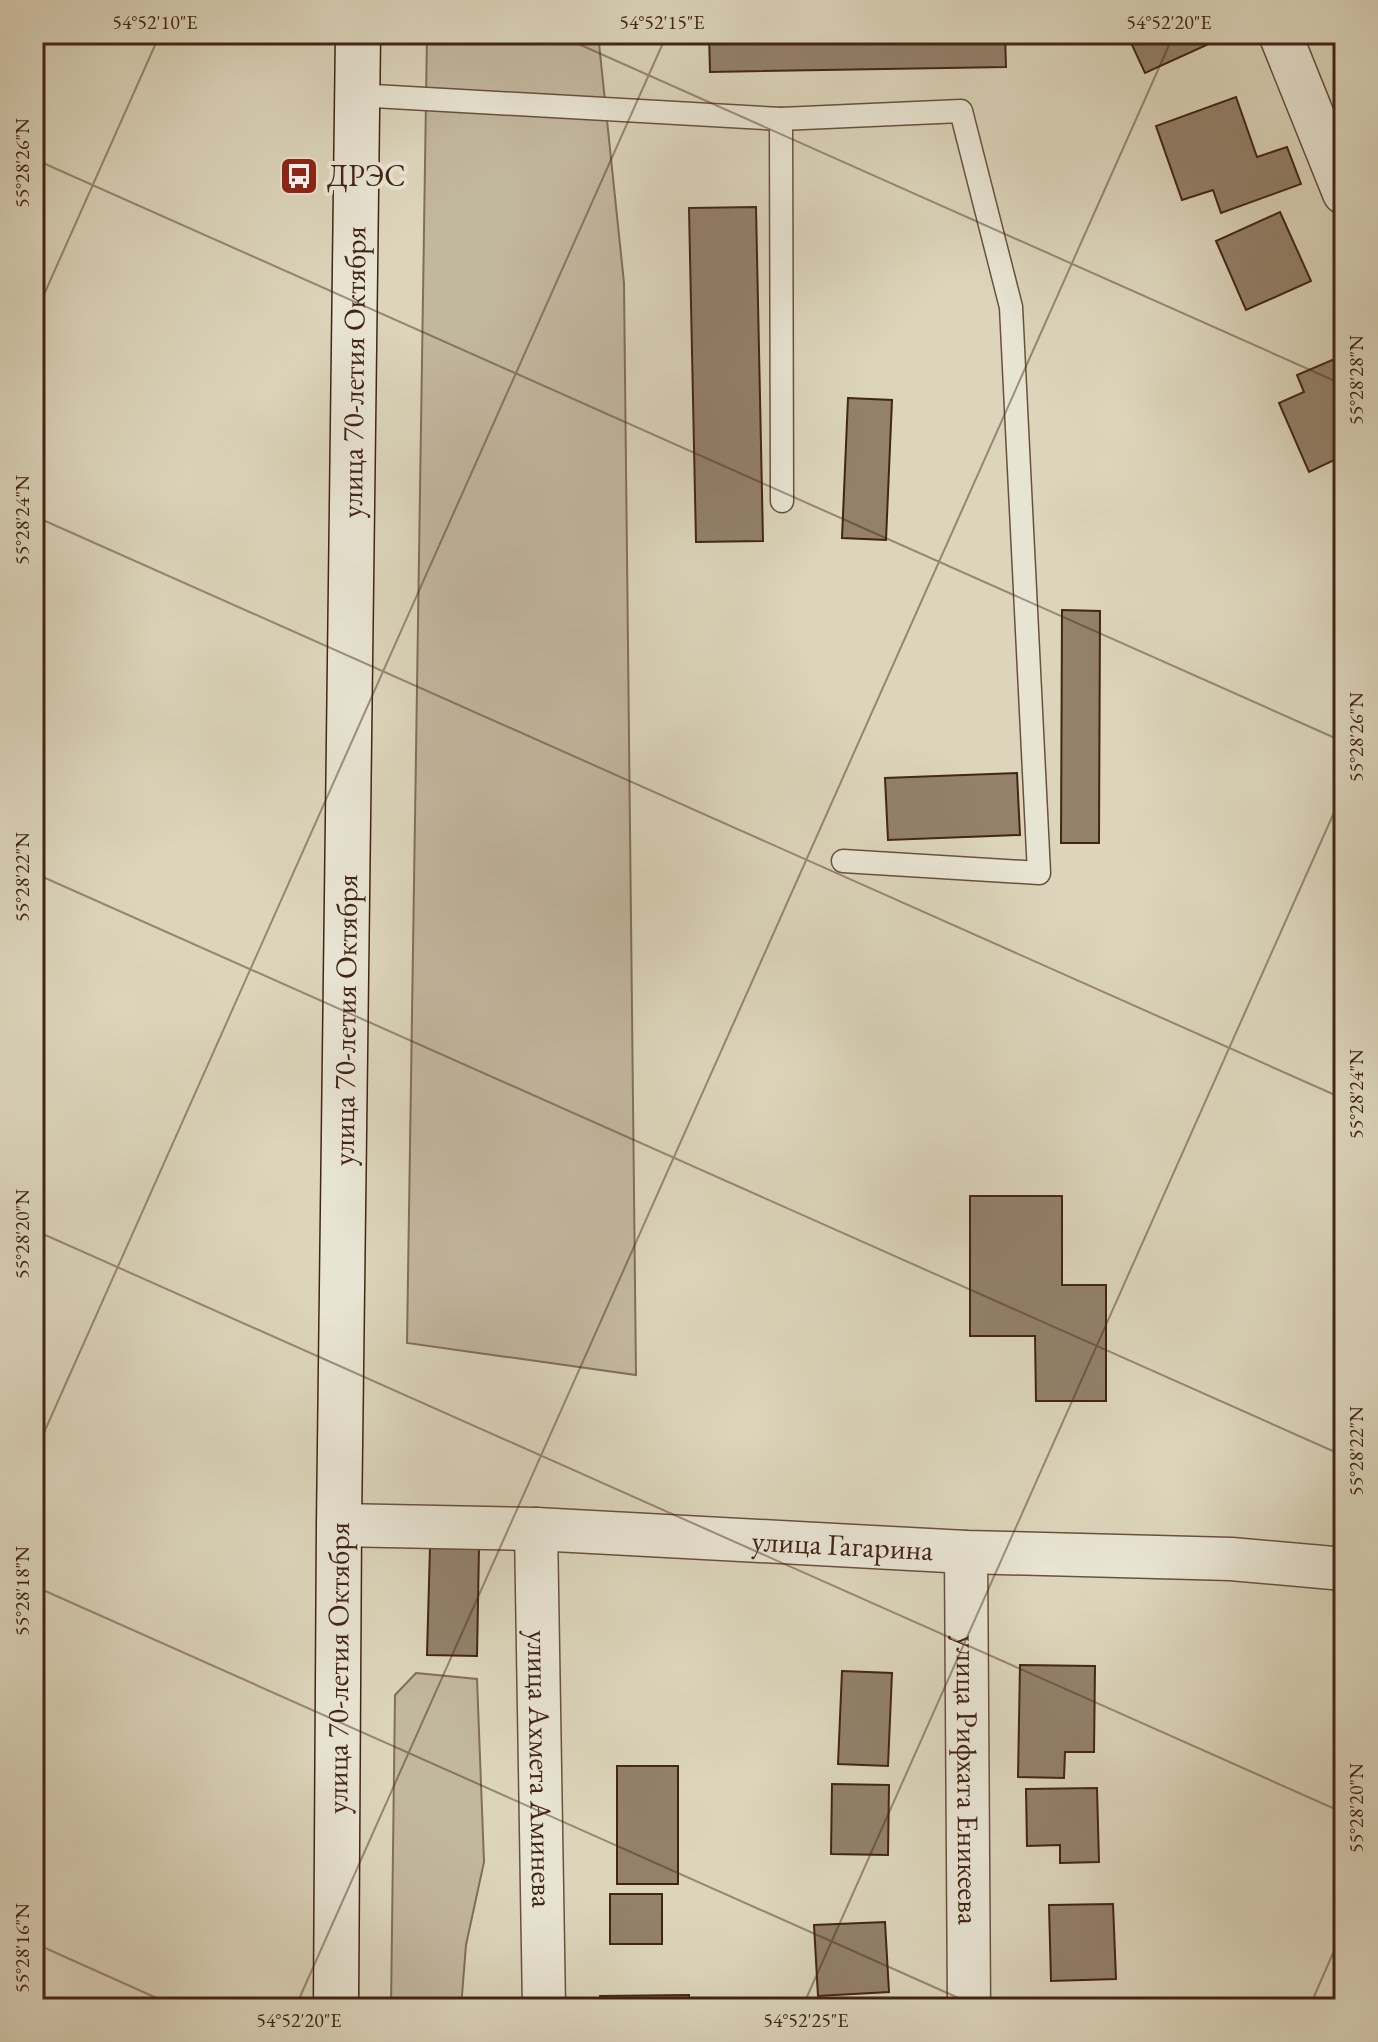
<svg xmlns="http://www.w3.org/2000/svg" width="1378" height="2042" viewBox="0 0 1378 2042" font-family="'EB Garamond',serif">
<style>
.green{fill:#c2b79f;stroke:#826e5a;stroke-width:2}
.building{fill:#93816b;stroke:#432514;stroke-width:2}
.lines{fill:none;stroke-linecap:round;stroke-linejoin:round}
.service-casing{stroke:#69513e;stroke-width:25}
.minor-casing{stroke:#69513e;stroke-width:45}
.secondary-casing{stroke:#432514;stroke-width:47}
.service{stroke:#e8e4d3;stroke-width:22}
.minor{stroke:#e8e4d3;stroke-width:42}
.secondary{stroke:#e8e4d3;stroke-width:44}
.ticks{fill:none;stroke:#432514;stroke-width:2;stroke-opacity:0.45}
.labels{text-anchor:middle;stroke-width:8;stroke-linejoin:round;paint-order:stroke}
.poi-label{font-size:30px;fill:#432514;stroke:#e8e4d3;text-anchor:start}
.street-label{font-size:30px;fill:#432514;stroke:#e8e4d3}
.neatline{fill:none;stroke:#432514;stroke-width:3}
.ticks-label{font-size:20px;text-anchor:middle;fill:#432514}
</style>
<rect width="100%" height="100%" fill="#dcd5bb"/>
<filter id="stains"><feTurbulence type="fractalNoise" baseFrequency=".0025" numOctaves="4"/><feColorMatrix values="0 0 0 0 .2 0 0 0 0 .09 0 0 0 0 .02 0 0 0 .5 -.17"/></filter>
<radialGradient id="worn" r=".72"><stop offset=".6" stop-color="#630" stop-opacity="0"/><stop offset="1" stop-color="#630" stop-opacity=".3"/></radialGradient>
<!-- green -->
<g class="green">
<path d="M427 34H598L624 283 636 1375 407 1343Z"/>
<path d="M416 1673 477 1679 484 1862 466 1945 461 2008H391L395 1695Z"/>
</g>
<!-- building -->
<g class="building">
<path d="M709 34H1005L1006 67 710 72Z"/>
<path d="M1127 34H1207L1211 43 1145 73Z"/>
<path d="M1236 97 1257 157 1287 147 1301 184 1221 213 1213 190 1182 200 1156 126Z"/>
<path d="M756 207 763 541 696 542 689 208Z"/>
<path d="M1280 212 1311 281 1246 310 1216 241Z"/>
<path d="M1344 355V480H1342L1334 460 1309 472 1279 403 1304 392 1297 375Z"/>
<path d="M848 398 892 400 886 540 842 538Z"/>
<path d="M1062 610 1100 611 1099 843H1061Z"/>
<path d="M1017 773 1020 835 888 840 885 778Z"/>
<path d="M970 1196H1062V1285H1106V1401H1036L1035 1336H970Z"/>
<path d="M430 1547 479 1548 477 1656 427 1655Z"/>
<path d="M1020 1665 1095 1666 1094 1752H1065L1064 1778 1018 1777Z"/>
<path d="M842 1671 892 1673 888 1766 838 1764Z"/>
<rect x="617" y="1766" width="61" height="118"/>
<path d="M832 1784 889 1785 888 1855 831 1854Z"/>
<path d="M1097 1788 1099 1862 1060 1863V1845L1027 1846 1026 1789Z"/>
<rect x="610" y="1894" width="52" height="50"/>
<path d="M1113 1904 1116 1979 1051 1981 1049 1905Z"/>
<path d="M885 1922 889 1992 818 1996 814 1925Z"/>
<path d="M689 1995V2008H601L600 1996Z"/>
</g>
<g class="lines">
<defs>
<g id="service">
<path d="M356 95 781 119 782 501"/>
<path d="M781 119 961 111 1011 307 1039 873 843 861"/>
</g>
<g id="minor">
<path d="M1280 34 1344 193"/>
<path id="s1" d="M339 1525 536 1529 966 1552 1231 1559 1344 1569"/>
<path id="s2" d="M536 1529 544 2008"/>
<path id="s3" d="M966 1552 969 2008"/>
</g>
<g id="secondary">
<path id="s4" d="M336 2008 339 1525 358 34"/>
</g>
</defs>
<!-- service casing -->
<use href="#service" class="service-casing"/>
<!-- minor casing -->
<use href="#minor" class="minor-casing"/>
<!-- secondary casing -->
<use href="#secondary" class="secondary-casing"/>
<!-- service -->
<use href="#service" class="service"/>
<!-- minor -->
<use href="#minor" class="minor"/>
<!-- secondary -->
<use href="#secondary" class="secondary"/>
</g>
<!-- ticks -->
<path class="ticks" d="M556 34 1344 385M34 159 1344 742M34 317 160 34M34 516 1344 1099M34 873 1344 1456M34 1230 1344 1813M34 1455 667 34M34 1586 981 2008M34 1943 179 2008M295 2008 1174 34M802 2008 1344 790M1309 2008 1344 1928"/>
<!-- icons -->
<defs>
<symbol id="bus-square" viewBox="-11 -11 22 22"><rect x="-9" y="-9" width="18" height="18" rx="4" fill="#8f2418" stroke="#e8e4d3"/><path d="M-5-6H5V4H4V6H2V4H-2V6H-4V4H-5ZM-3.5-4V0h7V-4ZM-3.5 1.2v1.5H-2V1.2ZM2 1.2v1.5H3.5V1.2Z" fill="#fff"/></symbol>
</defs>
<g fill-rule="evenodd">
<use href="#bus-square" x="277" y="154" width="44" height="44"/>
</g>
<g class="labels">
<!-- poi labels -->
<g class="poi-label">
<text x="327" y="186">ДРЭС</text>
</g>
<!-- street labels -->
<g class="street-label">
<text dy="10" stroke="none"><textPath href="#s4" startOffset="1636">улица 70-летия Октября</textPath></text>
<text dy="10" stroke="none"><textPath href="#s4" startOffset="988">улица 70-летия Октября</textPath></text>
<text dy="10" stroke="none"><textPath href="#s1" startOffset="504">улица Гагарина</textPath></text>
<text dy="10" stroke="none"><textPath href="#s4" startOffset="340">улица 70-летия Октября</textPath></text>
<text dy="10" stroke="none"><textPath href="#s2" startOffset="240">улица Ахмета Аминева</textPath></text>
<text dy="10" stroke="none"><textPath href="#s3" startOffset="228">улица Рифхата Еникеева</textPath></text>
</g>
</g>
<!-- margin -->
<rect width="1378" height="2042" fill="none" stroke="#dcd5bb" stroke-width="88"/>
<rect x="44" y="44" width="1290" height="1954" class="neatline"/>
<g class="ticks-label">
<text x="155" y="29">54°52'10"E</text>
<text x="662" y="29">54°52'15"E</text>
<text x="1169" y="29">54°52'20"E</text>
<text transform="translate(22 163) rotate(-90)" y="7">55°28'26"N</text>
<text transform="translate(1356 380) rotate(-90)" y="7">55°28'28"N</text>
<text transform="translate(22 520) rotate(-90)" y="7">55°28'24"N</text>
<text transform="translate(1356 737) rotate(-90)" y="7">55°28'26"N</text>
<text transform="translate(22 877) rotate(-90)" y="7">55°28'22"N</text>
<text transform="translate(1356 1094) rotate(-90)" y="7">55°28'24"N</text>
<text transform="translate(22 1234) rotate(-90)" y="7">55°28'20"N</text>
<text transform="translate(1356 1451) rotate(-90)" y="7">55°28'22"N</text>
<text transform="translate(22 1591) rotate(-90)" y="7">55°28'18"N</text>
<text transform="translate(1356 1808) rotate(-90)" y="7">55°28'20"N</text>
<text transform="translate(22 1948) rotate(-90)" y="7">55°28'16"N</text>
<text x="299" y="2027">54°52'20"E</text>
<text x="806" y="2027">54°52'25"E</text>
</g>
<rect width="100%" height="100%" filter="url(#stains)"/>
<rect width="100%" height="100%" fill="url(#worn)"/>
</svg>
